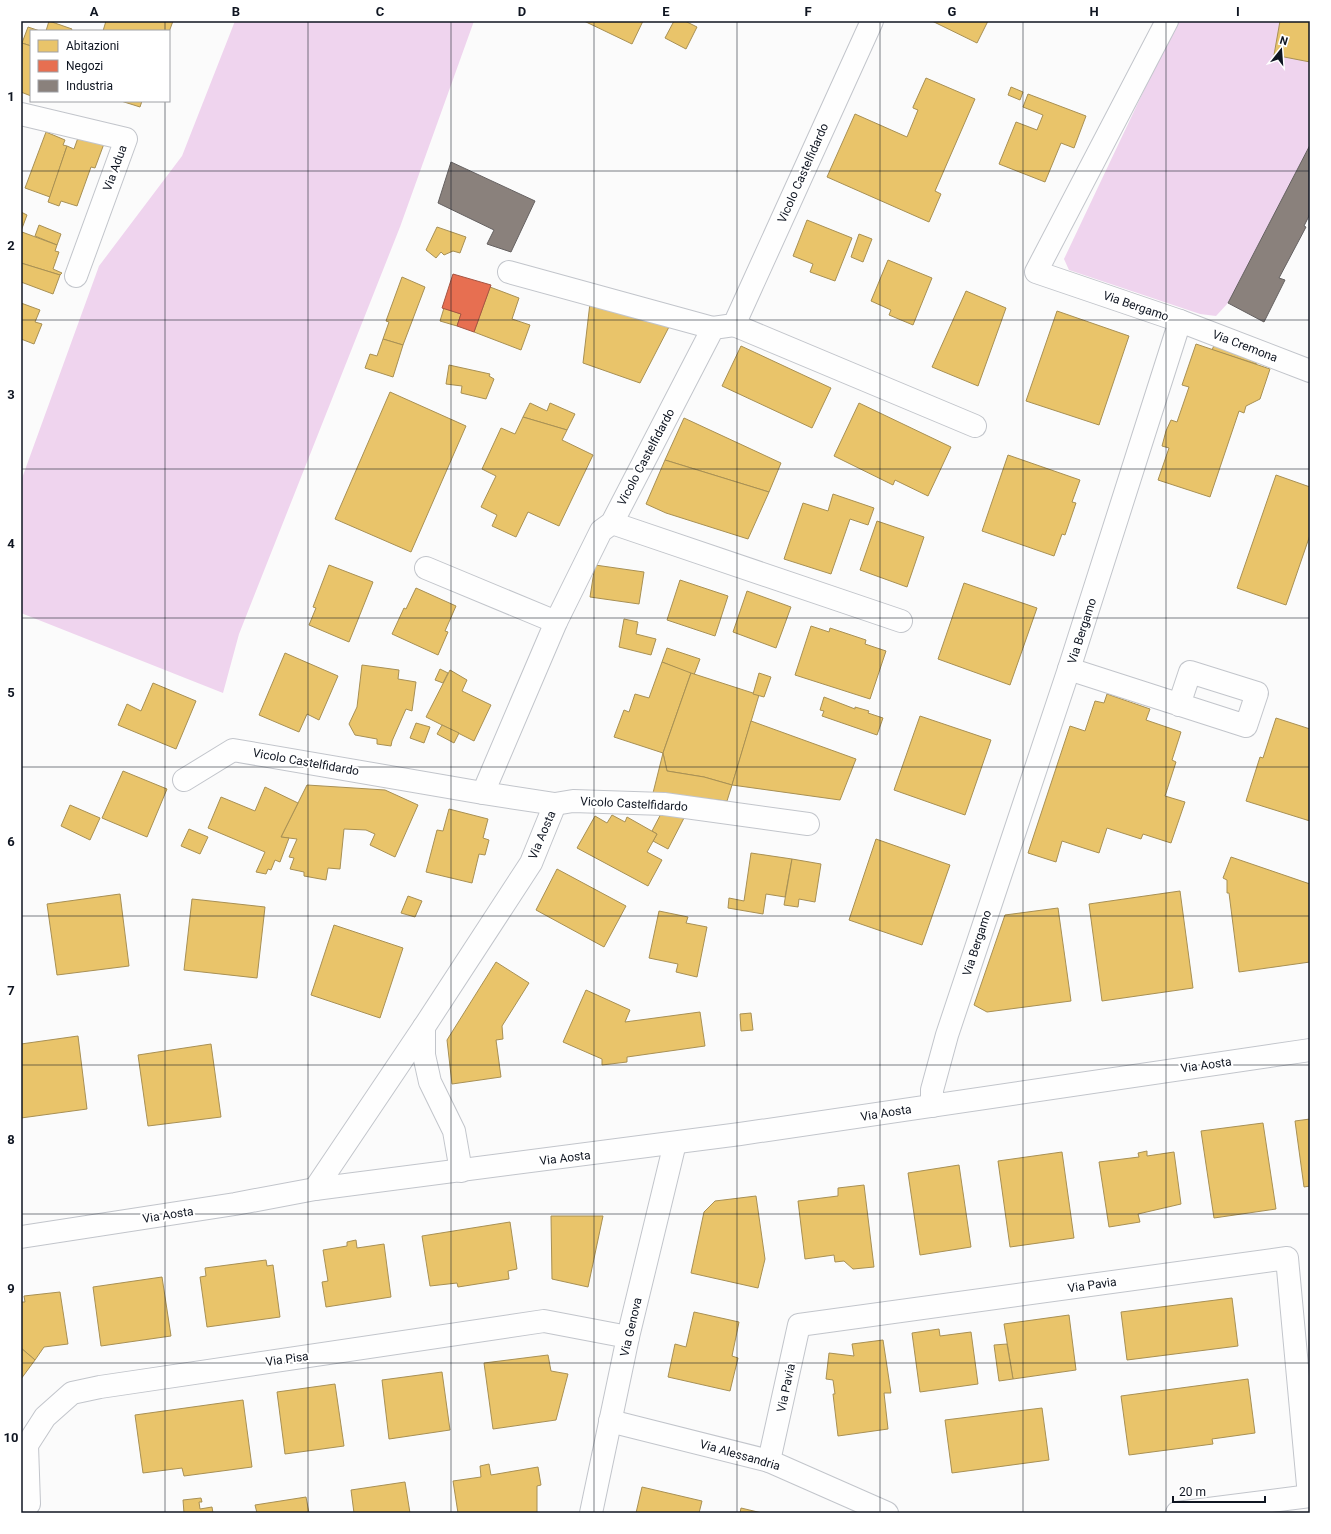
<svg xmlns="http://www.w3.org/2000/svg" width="1331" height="1534" viewBox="0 0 1331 1534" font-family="Roboto,sans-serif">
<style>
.green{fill:#efd4ee}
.homes{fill:#e9c46a;stroke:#a89054}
.shops{fill:#e76f51;stroke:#a65443}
.industry{fill:#8a817c;stroke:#656161}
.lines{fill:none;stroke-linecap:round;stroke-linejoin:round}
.minor-casing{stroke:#c2c5cb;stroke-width:24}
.minor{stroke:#fefefe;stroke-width:22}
.grid{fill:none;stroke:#0f1521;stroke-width:1;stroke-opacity:0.55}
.labels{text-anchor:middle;stroke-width:4;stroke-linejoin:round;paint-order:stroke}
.street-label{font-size:12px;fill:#0f1521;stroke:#fff}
.neatline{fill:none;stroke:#0f1521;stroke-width:1.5}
.grid-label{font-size:13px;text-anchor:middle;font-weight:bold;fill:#0f1521}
</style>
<rect width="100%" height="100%" fill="#fbfbfb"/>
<!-- green -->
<g class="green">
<path d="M235 21H474L400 227 239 634 223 693 21 613V481L99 266 182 156Z"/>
<path d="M1178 21H1280L1274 55 1310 62V145L1228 303 1216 316 1200 314 1069 270 1064 259 1164 48Z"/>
</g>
<!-- homes -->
<g class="homes">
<path d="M49 21 72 29 71 31H46Z"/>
<path d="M106 21H173L169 32 103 31Z"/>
<path d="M584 21H643L632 44Z"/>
<path d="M674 21H685L697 27 686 49 665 38Z"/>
<path d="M932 21H988L977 43Z"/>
<path d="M1280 21H1310V62L1274 55Z"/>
<path d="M28 27 40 31H31V46L22 43Z"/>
<path d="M22 43 31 46V96L21 92Z"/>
<path d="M926 78 975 99 935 191 941 194 929 222 827 177 855 114 907 137 918 110 913 108V107Z"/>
<path d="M1011 87 1023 92 1020 100 1008 95Z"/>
<path d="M1028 94 1086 116 1074 148 1061 143 1045 182 999 164 1016 122 1037 130 1043 115 1023 107Z"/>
<path d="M121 101H142L140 107Z"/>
<path d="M46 132 65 140 63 145 67 146 50 197 25 188Z"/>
<path d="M79 135 105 141 95 168 91 167 77 206 61 201 59 206 48 202 67 146 74 149Z"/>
<path d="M21 212 27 215 21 231Z"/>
<path d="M807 220 852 238 835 281 810 272 813 264 793 256Z"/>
<path d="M39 225 61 234 57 245 35 236Z"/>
<path d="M437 227 466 237 460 253 453 251 444 255 441 252 436 258 426 250Z"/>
<path d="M22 232 57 245 55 251 59 252 53 269 62 273 60 275 21 263V235Z"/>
<path d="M859 234 872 239 863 262 851 257Z"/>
<path d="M888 260 932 278 913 325 889 315 891 310 871 301Z"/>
<path d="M21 263 60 275 53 294 21 282Z"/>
<path d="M402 277 425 287 403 345 383 339 389 322 386 321Z"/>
<path d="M490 287 519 298 512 319 530 325 521 350 474 332Z"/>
<path d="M966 291 1006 308 978 386 932 367Z"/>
<path d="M21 303 40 310 35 322 42 324 34 344 21 339Z"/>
<path d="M590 303 670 325 640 383 583 363Z"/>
<path d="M444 308 461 314 457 326 440 321Z"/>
<path d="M1057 311 1129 336 1099 425 1026 401Z"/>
<path d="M383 339 403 345 393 377 365 368 370 354 377 356Z"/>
<path d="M1216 341 1259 355 1256 364 1212 350Z"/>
<path d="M1196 344 1270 369 1260 399 1246 406 1244 413 1239 411 1210 497 1158 480 1169 448 1162 446 1166 431 1171 420 1177 422 1189 387 1182 385Z"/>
<path d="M741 346 831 388 812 428 722 386Z"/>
<path d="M449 365 490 374 489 376 494 379 486 399 461 393 462 386 446 384Z"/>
<path d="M390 392 466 426 411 552 335 519Z"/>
<path d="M530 403 547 411 550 403 575 414 567 430 523 417Z"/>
<path d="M859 403 951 447 928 496 895 480 893 485 834 456Z"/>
<path d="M523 417 567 430 562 440 593 455 559 526 528 512 516 537 492 526 497 515 481 507 496 476 482 469 501 428 515 434Z"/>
<path d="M684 418 781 463 769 492 665 460Z"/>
<path d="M1008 455 1080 480 1072 502 1076 503 1065 535 1062 534 1054 556 982 531Z"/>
<path d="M665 460 769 492 748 539 666 513 646 504Z"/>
<path d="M1276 475 1310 487V535L1286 605 1237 588Z"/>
<path d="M833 494 874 508 868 525 850 519 831 574 784 559 803 503 828 511Z"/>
<path d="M877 521 924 537 907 587 860 570Z"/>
<path d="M329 565 373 582 349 642 309 625 316 608 313 607Z"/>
<path d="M595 565 644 572 639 604 590 597Z"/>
<path d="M680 580 728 596 715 636 667 620Z"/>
<path d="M964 583 1037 608 1010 685 938 659Z"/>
<path d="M416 588 456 606 445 631 448 632 438 655 392 634 404 608 406 609Z"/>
<path d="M747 591 791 607 776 648 733 632Z"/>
<path d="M624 619 638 622 636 634 656 639 651 655 619 647Z"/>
<path d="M811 626 829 632 830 628 866 640 865 644 886 651 870 699 795 675Z"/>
<path d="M667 648 700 659 694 675 662 662Z"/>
<path d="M285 653 338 676 319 720 307 714 299 732 259 715Z"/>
<path d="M662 662 691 673 663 753 614 737 624 710 629 712 635 694 649 698Z"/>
<path d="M362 665 399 670 398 679 416 682 412 711 406 709 392 741 391 746 377 744V739L355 735 349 724 357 707Z"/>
<path d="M440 669 448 673 443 683 435 680Z"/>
<path d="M450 670 467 680 462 691 491 705 474 741 426 717Z"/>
<path d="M691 673 759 695 732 785 704 777 667 771 663 753Z"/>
<path d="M759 673 771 677 764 697 753 694Z"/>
<path d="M153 683 196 701 176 749 118 725 127 704 141 711Z"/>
<path d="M1107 694 1150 709 1146 720 1181 732 1172 760 1176 762 1165 796 1185 802 1171 843 1143 834 1141 839 1107 828 1099 853 1062 841 1056 862 1028 853 1070 726 1085 731 1095 701 1104 703Z"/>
<path d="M824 697 855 709V707L869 711 868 713 883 718 877 735 822 716 824 711 820 710Z"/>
<path d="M920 716 991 740 965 815 894 790Z"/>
<path d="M1276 718 1310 729V821L1246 801 1260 757 1263 758Z"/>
<path d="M751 721 856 759 840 800 732 785Z"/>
<path d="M416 723 430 727 424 743 410 738Z"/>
<path d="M442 725 459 733 454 743 437 734Z"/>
<path d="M663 753 667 771 704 777 732 785 727 801 653 793Z"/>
<path d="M123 771 167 789 147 837 102 818Z"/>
<path d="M307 785 385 790 418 805 395 857 370 845 375 834 366 830 344 829 340 869 328 868 326 880 304 876V872L290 869 294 858 289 857 297 839 281 837Z"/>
<path d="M265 787 298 803 281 837 289 838 280 862 275 860 271 870 268 869 266 874 256 872 265 852 208 828 221 797 255 811Z"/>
<path d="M70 805 100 818 90 840 61 826Z"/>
<path d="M664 808 684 818 668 849 653 841 657 834 652 831Z"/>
<path d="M449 809 488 819 483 838 489 840 485 855 479 854 472 883 426 872 437 830 443 831Z"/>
<path d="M612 815 625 822 627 817 657 834 647 852 662 860 648 886 577 848 595 816 607 823Z"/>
<path d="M189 829 208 837 200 854 181 846Z"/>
<path d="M876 839 950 865 922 945 849 920Z"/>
<path d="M751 853 792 859 785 897 766 894 763 914 728 908 729 898 744 901Z"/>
<path d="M1231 857 1310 884V962L1239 972 1229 893H1227V880L1223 878Z"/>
<path d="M792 859 821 864 815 902 799 899 798 907 784 905Z"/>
<path d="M557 869 626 906 604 947 536 910Z"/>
<path d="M1180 891 1193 988 1102 1001 1089 904Z"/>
<path d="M120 894 129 966 57 975 47 904Z"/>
<path d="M408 896 422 901 415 917 401 913Z"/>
<path d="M192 899 265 907 257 978 184 970Z"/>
<path d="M1058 908 1071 1001 987 1012 974 1005 1005 915Z"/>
<path d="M659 911 688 917 686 923 707 927 697 977 676 972 678 964 649 958Z"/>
<path d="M334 925 403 948 380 1018 311 995Z"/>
<path d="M496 962 529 983 502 1026 503 1039 496 1040 501 1077 452 1084 447 1040Z"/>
<path d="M586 990 630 1010 625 1022 700 1012 705 1046 627 1057V1062L602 1065V1059L563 1042Z"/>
<path d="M751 1013 753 1030 741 1031 740 1014Z"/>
<path d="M78 1036 87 1109 21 1118V1044Z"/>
<path d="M211 1044 221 1117 148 1126 138 1055Z"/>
<path d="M1310 1119V1186L1304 1187 1295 1121Z"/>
<path d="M1263 1123 1276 1209 1214 1218 1201 1131Z"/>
<path d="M1147 1151V1156L1174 1152 1181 1204 1138 1214 1140 1222 1109 1227 1099 1162 1139 1157 1138 1153Z"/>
<path d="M1062 1152 1074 1238 1010 1247 998 1161Z"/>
<path d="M959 1165 971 1247 920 1255 908 1173Z"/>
<path d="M864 1185 874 1267 853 1269 844 1261 835 1262 834 1255 805 1259 798 1201 838 1196V1188Z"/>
<path d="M756 1196 765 1259 758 1288 691 1273 704 1212 715 1201Z"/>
<path d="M551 1216H603L588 1287 552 1279Z"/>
<path d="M510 1222 517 1269 508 1271 509 1279 458 1287 457 1283 430 1286 422 1236Z"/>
<path d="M356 1240 357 1248 384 1244 391 1297 326 1307 322 1282 328 1281 323 1250 347 1246V1242Z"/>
<path d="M266 1260 267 1266 273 1265 280 1317 207 1327 200 1277 206 1276 205 1268Z"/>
<path d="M162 1277 171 1336 101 1346 93 1287Z"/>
<path d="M60 1292 68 1344 44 1347 35 1360 21 1348V1302H25L24 1296Z"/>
<path d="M1232 1298 1238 1346 1127 1360 1121 1312Z"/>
<path d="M694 1312 739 1322 732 1356 738 1358 730 1391 668 1377 675 1344 686 1347Z"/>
<path d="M1069 1315 1076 1370 1013 1379 1004 1324Z"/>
<path d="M939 1329 940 1336 971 1332 978 1384 920 1392 912 1333Z"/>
<path d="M883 1340 891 1393H884L888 1429 838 1436 833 1394H835L833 1380 826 1379 829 1353 854 1356 852 1344Z"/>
<path d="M1007 1344 1013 1379 999 1381 994 1345Z"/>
<path d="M21 1348 35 1360 21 1379Z"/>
<path d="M548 1355 551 1371 568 1374 556 1420 493 1429 484 1363Z"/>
<path d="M442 1372 450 1430 389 1439 382 1380Z"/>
<path d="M1248 1379 1255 1433 1212 1439 1213 1444 1129 1455 1121 1396Z"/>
<path d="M335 1384 344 1446 285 1454 277 1392Z"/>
<path d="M243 1400 252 1467 184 1476 182 1468 143 1473 135 1415Z"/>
<path d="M1042 1408 1049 1460 952 1473 945 1420Z"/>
<path d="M489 1464 491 1475 538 1467 541 1485 537 1486V1513H458L453 1481 481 1477 480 1466Z"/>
<path d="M405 1482 410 1513H354L351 1490Z"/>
<path d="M642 1487 702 1501 699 1513H636Z"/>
<path d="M306 1497 309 1513H257L255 1505Z"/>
<path d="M201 1498 202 1502H199L200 1509 212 1507 213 1513H184L183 1500Z"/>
<path d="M741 1508 762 1513H740Z"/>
</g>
<!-- shops -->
<path class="shops" d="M453 274 491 285 474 332 457 326 461 314 442 308Z"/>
<!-- industry -->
<g class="industry">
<path d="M1310 145V214L1304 226 1306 227 1279 278 1285 280 1264 322 1228 303Z"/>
<path d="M451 162 535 201 511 252 487 244 494 230 438 203Z"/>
</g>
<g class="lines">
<defs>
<g id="minor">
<path d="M21 114 126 139 76 276"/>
<path d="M509 272 713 328"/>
<path d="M1180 321 1310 371"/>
<path d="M734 325 975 426"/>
<path d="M612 523 901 621"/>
<path d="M426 568 556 622"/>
<path d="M1069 669 1246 726 1257 693 1190 672 1179 705"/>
<path d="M184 780 233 750 483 793 555 804 573 801 664 804 808 824"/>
<path d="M483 793 556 622 601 531 612 523 713 328 734 325 872 21"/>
<path d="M424 1027V1055L430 1082 454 1131 461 1171"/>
<path d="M932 1106V1090L947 1035 1069 669 1180 321 1036 272 1167 21"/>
<path d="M315 1189 424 1027 531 863 555 804"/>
<path d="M21 1237 235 1204 315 1189 740 1134 1310 1050"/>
<path d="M610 1421 769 1461 887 1513"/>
<path d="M769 1461 799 1325 1287 1258 1309 1496"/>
<path d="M29 1504 27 1445 45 1417 72 1393 100 1387 544 1321 628 1337"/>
<path d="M591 1513 628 1337 675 1143"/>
<path d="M1177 1513 1310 1496"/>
</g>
</defs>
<!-- minor casing -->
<use href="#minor" class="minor-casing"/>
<!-- minor -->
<use href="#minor" class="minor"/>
</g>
<!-- grid -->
<path class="grid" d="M165 21V31M308 21V1513M451 21V1513M594 21V1513M737 21V1513M880 21V1513M1023 21V1513M1166 21V1513M165 101V1513M21 171H1310M21 320H1310M21 469H1310M21 618H1310M21 767H1310M21 916H1310M21 1065H1310M21 1214H1310M21 1363H1310"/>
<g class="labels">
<!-- street labels -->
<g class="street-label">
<text transform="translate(115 168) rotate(-70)" y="4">Via Adua</text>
<text transform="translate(803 173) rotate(-66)" y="4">Vicolo Castelfidardo</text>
<text transform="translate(1136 306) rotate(19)" y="4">Via Bergamo</text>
<text transform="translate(1245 346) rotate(21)" y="4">Via Cremona</text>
<text transform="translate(646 457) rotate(-62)" y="4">Vicolo Castelfidardo</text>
<text transform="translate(1082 631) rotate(-72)" y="4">Via Bergamo</text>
<text transform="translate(306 762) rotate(10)" y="4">Vicolo Castelfidardo</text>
<text transform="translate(634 804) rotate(3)" y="4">Vicolo Castelfidardo</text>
<text transform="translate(542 835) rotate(-67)" y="4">Via Aosta</text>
<text transform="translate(977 943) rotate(-72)" y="4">Via Bergamo</text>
<text transform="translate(1206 1065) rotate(-8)" y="4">Via Aosta</text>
<text transform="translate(886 1113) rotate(-9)" y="4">Via Aosta</text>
<text transform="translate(565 1158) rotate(-7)" y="4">Via Aosta</text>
<text transform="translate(168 1215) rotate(-9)" y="4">Via Aosta</text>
<text transform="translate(1092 1285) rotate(-8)" y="4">Via Pavia</text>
<text transform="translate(631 1327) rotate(-77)" y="4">Via Genova</text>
<text transform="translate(287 1359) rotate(-8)" y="4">Via Pisa</text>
<text transform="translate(786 1388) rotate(-78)" y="4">Via Pavia</text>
<text transform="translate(740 1455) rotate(16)" y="4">Via Alessandria</text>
</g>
</g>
<!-- border -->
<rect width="1331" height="1534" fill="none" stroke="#ffffff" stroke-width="44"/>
<!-- legend -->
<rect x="30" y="30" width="140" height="72" fill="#ffffff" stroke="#9fa1a6"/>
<rect x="38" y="40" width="20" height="12" fill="#e9c46a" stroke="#9fa1a6"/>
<text x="66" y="50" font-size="12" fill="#0f1521">Abitazioni</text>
<rect x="38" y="60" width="20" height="12" fill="#e76f51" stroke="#9fa1a6"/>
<text x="66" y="70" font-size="12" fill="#0f1521">Negozi</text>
<rect x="38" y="80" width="20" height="12" fill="#8a817c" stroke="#9fa1a6"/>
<text x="66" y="90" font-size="12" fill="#0f1521">Industria</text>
<!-- north arrow -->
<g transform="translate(1281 50) rotate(17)" stroke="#ffffff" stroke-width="3" paint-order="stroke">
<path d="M0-3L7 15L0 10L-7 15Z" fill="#0f1521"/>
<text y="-6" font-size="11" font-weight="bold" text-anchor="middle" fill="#0f1521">N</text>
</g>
<!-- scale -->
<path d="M1173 1496v6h92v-6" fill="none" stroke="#0f1521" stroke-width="2"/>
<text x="1179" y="1496" font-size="12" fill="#0f1521" stroke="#ffffff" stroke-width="3" paint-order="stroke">20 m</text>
<rect x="22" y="22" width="1287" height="1490" class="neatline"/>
<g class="grid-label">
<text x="94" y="16">A</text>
<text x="236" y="16">B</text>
<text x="380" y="16">C</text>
<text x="522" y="16">D</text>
<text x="666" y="16">E</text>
<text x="808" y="16">F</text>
<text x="952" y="16">G</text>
<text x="1094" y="16">H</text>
<text x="1238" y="16">I</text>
<text x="11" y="101">1</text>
<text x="11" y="250">2</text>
<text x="11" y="399">3</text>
<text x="11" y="548">4</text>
<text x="11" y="697">5</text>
<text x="11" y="846">6</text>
<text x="11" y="995">7</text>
<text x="11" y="1144">8</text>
<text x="11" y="1293">9</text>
<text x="11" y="1442">10</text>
</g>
</svg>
